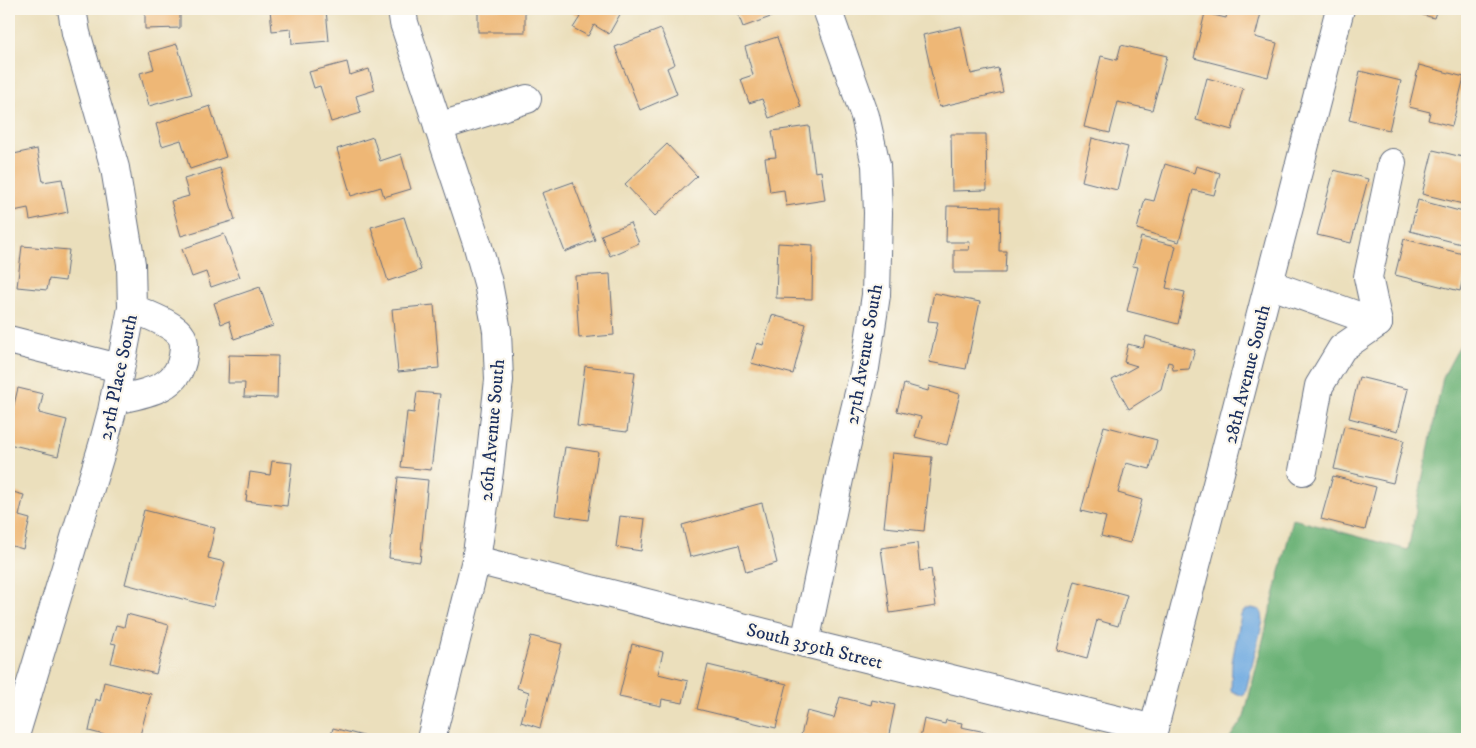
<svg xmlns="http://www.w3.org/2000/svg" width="1476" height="748" viewBox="0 0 1476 748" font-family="'IM FELL DW Pica',serif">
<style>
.forest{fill:#6cb277;stroke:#44706a}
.water{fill:#71abe1;stroke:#466da0}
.building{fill:#eeb776}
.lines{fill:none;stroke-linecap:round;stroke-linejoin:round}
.minor-casing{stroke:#646d7f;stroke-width:30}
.minor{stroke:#fff;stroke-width:28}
.labels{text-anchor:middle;stroke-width:4.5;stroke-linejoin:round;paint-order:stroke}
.street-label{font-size:19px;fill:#1b2f5e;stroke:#fbf7ec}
</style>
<rect width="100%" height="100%" fill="#fbf7ec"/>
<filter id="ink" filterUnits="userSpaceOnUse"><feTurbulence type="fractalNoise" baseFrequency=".02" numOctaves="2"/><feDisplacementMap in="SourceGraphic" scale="10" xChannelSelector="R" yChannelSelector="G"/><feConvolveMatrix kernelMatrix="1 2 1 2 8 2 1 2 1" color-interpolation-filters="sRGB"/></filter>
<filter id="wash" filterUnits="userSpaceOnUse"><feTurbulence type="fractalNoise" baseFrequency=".0096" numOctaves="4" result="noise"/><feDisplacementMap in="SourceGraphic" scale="20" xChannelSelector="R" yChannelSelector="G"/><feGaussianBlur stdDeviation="1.12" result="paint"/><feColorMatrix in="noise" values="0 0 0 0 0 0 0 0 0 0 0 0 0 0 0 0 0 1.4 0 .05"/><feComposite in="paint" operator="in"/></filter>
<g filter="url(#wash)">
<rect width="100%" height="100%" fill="#ebdfbc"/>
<!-- forest -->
<path class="forest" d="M1467 332V739H1229L1244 717 1293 519 1408 550 1443 377Z"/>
<!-- water -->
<path class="water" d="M1252 608 1260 610 1262 614 1263 621 1245 694 1243 696 1231 691 1232 662 1241 615 1245 610Z"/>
<g id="blocks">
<!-- building -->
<g class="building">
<path d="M128 9H180V28L145 29V11L128 12Z"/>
<path d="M270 9H330L326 10 329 41 292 44 291 29 272 31Z"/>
<rect x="478" y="9" width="47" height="23"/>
<path d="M566 9H623L609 34 594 25 588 36 573 28 580 17Z"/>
<path d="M736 9H774L776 15 743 27Z"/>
<path d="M1228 9H1262L1255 37 1277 43 1268 77 1194 58 1205 13 1226 18Z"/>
<path d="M1402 9H1437L1434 18Z"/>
<path d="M9 14H10L12 33H9Z"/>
<path d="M961 26 971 74 998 68 1003 92 939 107 923 35Z"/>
<path d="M661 29 675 64 667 68 677 94 640 110 615 47Z"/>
<path d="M777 37 801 107 769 118 762 99 749 103 741 79 753 75 745 47Z"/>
<path d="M177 44 192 94 149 106 140 73 154 69 149 52Z"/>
<path d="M1121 45 1167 56 1152 110 1118 102 1110 133 1084 127 1101 56 1117 60Z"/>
<path d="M347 62 350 75 369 69 375 90 356 96 361 113 331 122 320 86 314 88 309 72Z"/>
<path d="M1419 65 1464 77 1452 126 1428 120 1430 112 1409 107Z"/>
<path d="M1360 71 1401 81 1389 130 1349 120Z"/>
<path d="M1207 78 1243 88 1232 130 1196 120Z"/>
<path d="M9 83 16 107 9 109Z"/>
<path d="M210 106 226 157 190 169 181 140 162 146 156 124Z"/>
<path d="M809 126 815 172 821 171 825 200 786 206 784 190 770 192 765 158 776 157 772 131Z"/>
<path d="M951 134H986L987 190 952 191Z"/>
<path d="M373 137 380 161 401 154 411 189 384 197 381 187 351 196 337 149Z"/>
<path d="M1092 138 1128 147 1117 190 1082 181Z"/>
<path d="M667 144 697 176 655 216 625 184Z"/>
<path d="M37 149 43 182 62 179 68 212 30 220 28 208 9 212V155Z"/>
<path d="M1433 150 1467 158V205L1422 194Z"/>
<path d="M1165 164 1194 173 1196 166 1220 173 1214 195 1193 190 1179 242 1137 229 1145 199 1154 201Z"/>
<path d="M220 168 235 220 181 236 171 201 189 196 184 179Z"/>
<path d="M1334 170 1368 179 1351 243 1317 235Z"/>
<path d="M573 182 595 240 565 252 542 193Z"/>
<path d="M1418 200 1467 213V235L1465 245 1410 231Z"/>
<path d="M947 206 1000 207 999 251H1006L1005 273H954V250H969L970 242H946Z"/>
<path d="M404 217 421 270 388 281 371 227Z"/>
<path d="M630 223 639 243 610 256 601 235Z"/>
<path d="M224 234 240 277 211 287 206 272 192 277 182 249Z"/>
<path d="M1141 237 1176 246 1166 288 1185 292 1178 324 1127 311 1138 267 1133 266Z"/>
<path d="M1404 239 1467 255V263L1460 291 1395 275Z"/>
<path d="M778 243 813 245 812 299 776 298Z"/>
<path d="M22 246 69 250 65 281 49 279 47 290 17 287Z"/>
<path d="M610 274 614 335 579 338 575 276Z"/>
<path d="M260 287 273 326 234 339 229 321 221 324 214 303Z"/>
<path d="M934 293 980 302 966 369 929 362 938 322 928 321Z"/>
<path d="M434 305 439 368 398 372 392 309Z"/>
<path d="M772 315 806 324 793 374 751 363 757 343 763 345Z"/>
<path d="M1146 336 1195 350 1189 369 1173 370 1172 363 1168 362 1161 389 1129 409 1112 380 1137 366 1124 362 1128 344 1143 348Z"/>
<path d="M229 355 278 356 277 398 244 397 245 383H228Z"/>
<path d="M585 366 635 372 627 432 577 426Z"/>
<path d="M1359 377 1408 389 1398 431 1349 418Z"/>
<path d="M904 384 928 391 929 386 960 394 947 445 915 437 921 417 897 411Z"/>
<path d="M18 388 43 394 39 413 67 420 58 456 9 444V425Z"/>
<path d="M417 392 440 394 431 470 401 467 407 412 414 413Z"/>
<path d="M1104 426 1157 440 1150 469 1126 463 1118 493 1142 500 1130 543 1101 536 1106 517 1081 511Z"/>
<path d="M1344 426 1404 440 1393 483 1334 469Z"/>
<path d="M565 447 598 452 588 520 555 515Z"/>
<path d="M892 453 932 457 924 531 884 527Z"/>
<path d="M272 461 292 463 287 506 246 501 250 472 270 475Z"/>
<path d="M1333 476 1376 487 1365 530 1321 519Z"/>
<path d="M398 477 428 480 420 562 389 558Z"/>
<path d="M9 491 24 495 19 516 30 519 23 549 9 545Z"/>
<path d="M762 503 777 563 746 572 739 545 690 557 682 525Z"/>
<path d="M144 510 215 528 208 558 225 562 213 607 125 584Z"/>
<path d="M620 516 645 519 641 551 616 547Z"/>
<path d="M917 543 920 571 931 569 936 606 890 613 881 548Z"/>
<path d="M1075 581 1127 595 1118 626 1097 620 1087 658 1057 650Z"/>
<path d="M127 614 169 625 156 674 111 663 116 644 111 643 116 625 124 627Z"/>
<path d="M531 636 562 644 540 728 521 722 529 692 517 688Z"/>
<path d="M632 644 663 652 658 674 688 681 683 703 662 699 661 706 619 697Z"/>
<path d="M708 665 787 684 776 728 697 709Z"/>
<path d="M104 682 151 694 139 739H120L89 731 96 699 100 701Z"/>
<path d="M840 697 871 705 872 700 895 705 888 739 866 735 865 739H800L807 711 834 718Z"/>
<path d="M924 719 945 724 946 720 962 723 961 727 986 732 985 739H920Z"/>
<path d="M333 728 367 737 366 739H330Z"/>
</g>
</g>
</g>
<g filter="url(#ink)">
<use href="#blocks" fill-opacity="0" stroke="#646d7f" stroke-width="1"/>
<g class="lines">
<defs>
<g id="minor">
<path d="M402 9 404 23 477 243 488 283 497 331 499 380 489 471 476 560 431 739"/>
<path d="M438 127 527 99"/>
<path d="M1269 284 1378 323"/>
<path d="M1378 323 1368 277 1392 163"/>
<path d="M9 340 119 368"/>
<path d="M114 400C142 394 179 390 183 356 184 349 185 343 182 337 175 324 145 314 132 308"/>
<path d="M1303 471 1319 386 1342 348 1378 323"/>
<path d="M476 560 805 643 1154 729"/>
<path d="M805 643 844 455 865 368 876 295 878 213 876 165 865 116 827 9"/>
<path d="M14 739 103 445 112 411 132 308 131 264 115 168 76 33 72 9"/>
<path d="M1151 739 1340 9"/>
</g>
</defs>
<!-- minor casing -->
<use href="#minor" class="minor-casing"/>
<!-- minor -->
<use href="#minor" class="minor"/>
</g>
</g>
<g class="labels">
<!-- street labels -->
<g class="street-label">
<text transform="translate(863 354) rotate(-80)" y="7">27th Avenue South</text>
<text transform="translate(1246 374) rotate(-76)" y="7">28th Avenue South</text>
<text transform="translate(117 377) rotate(-78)" y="7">25th Place South</text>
<text transform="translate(491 430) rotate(-85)" y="7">26th Avenue South</text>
<text transform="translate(815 645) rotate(14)" y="7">South 359th Street</text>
</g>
</g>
<!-- margin -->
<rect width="1476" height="748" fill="none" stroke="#fbf7ec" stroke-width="30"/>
</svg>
